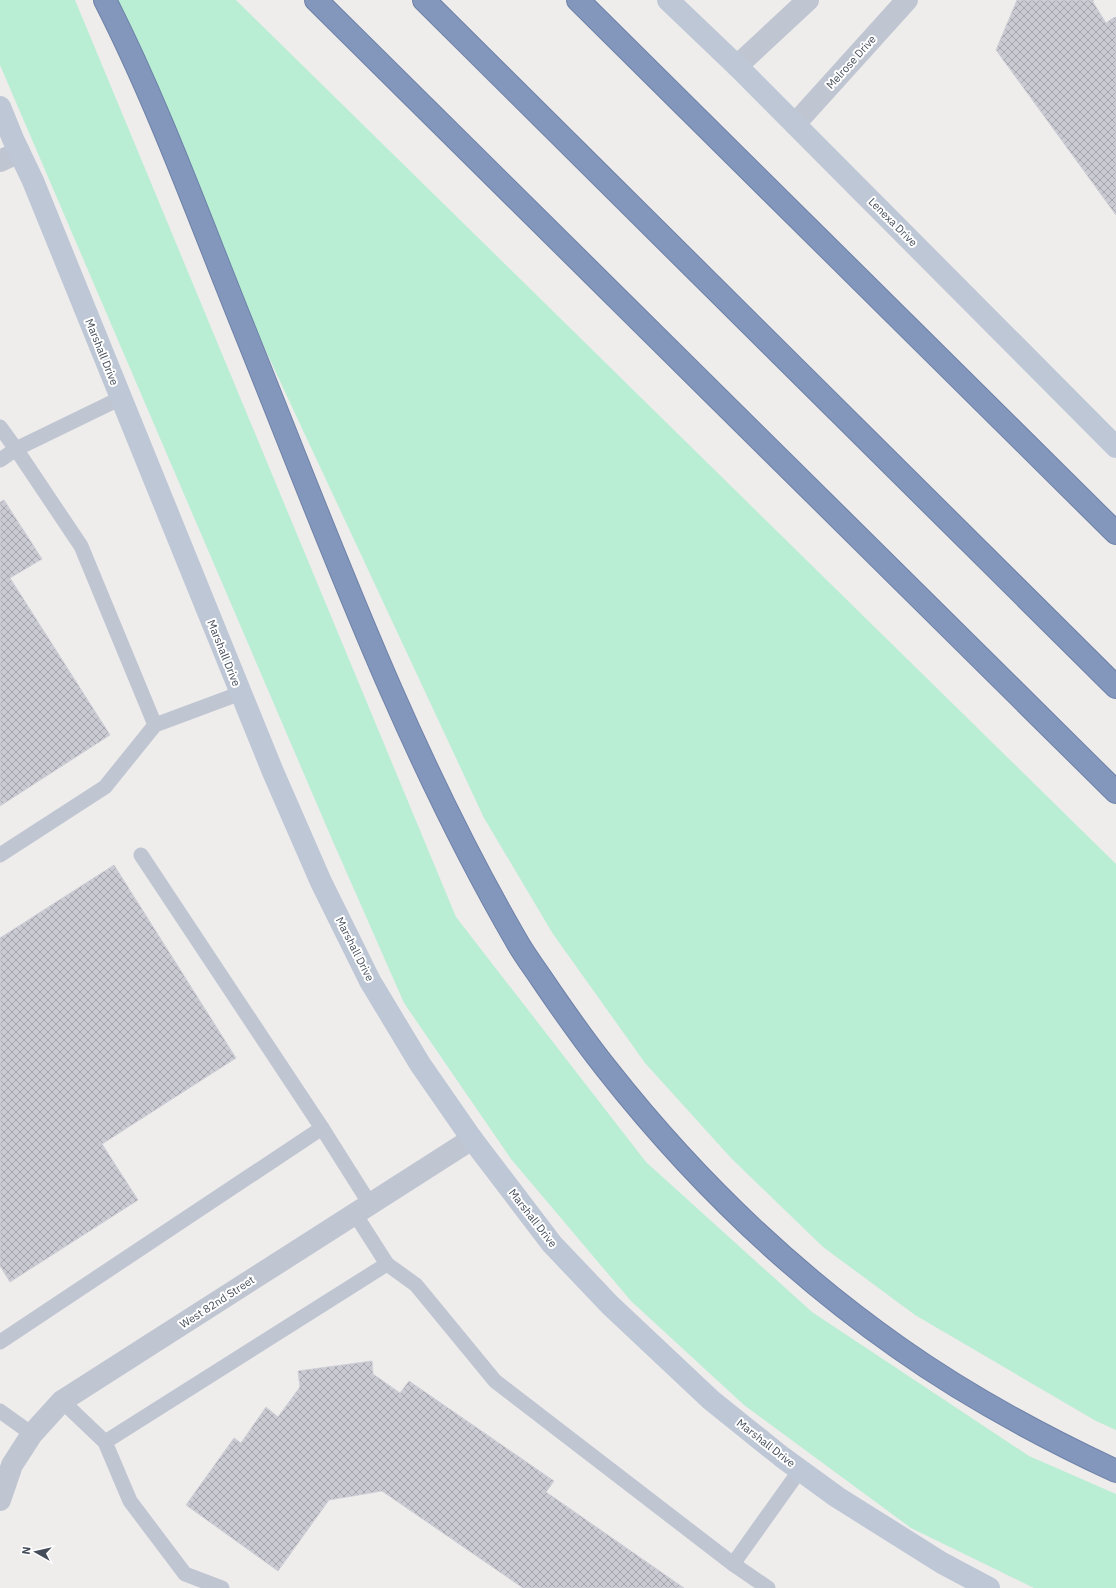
<svg xmlns="http://www.w3.org/2000/svg" width="1116" height="1588" viewBox="0 0 1116 1588" font-family="'IBM Plex Sans',sans-serif">
<style>
.grass{fill:#b9eed4}
.building{fill:url(#building-cross-hatch);stroke:#d0d1d8}
.lines{fill:none;stroke-linecap:round;stroke-linejoin:round}
.highway-casing{stroke:#6e82a8;stroke-width:24}
.lane{stroke:#bfc6d2;stroke-width:15}
.street{stroke:#bfc6d2;stroke-width:22}
.secondary{stroke:#bec7d6;stroke-width:22}
.highway{stroke:#8397bc;stroke-width:22}
.labels{text-anchor:middle;stroke-width:4;stroke-linejoin:round;paint-order:stroke}
.street-label{font-size:11px;fill:#454d5a;stroke:#fff}
</style>
<defs>
<pattern id="building-cross-hatch" width="8" height="8" patternUnits="userSpaceOnUse"><rect width="8" height="8" fill="#c9cad2"/><path d="M0 0l8 8M0 8l8-8" fill="none" stroke="#a5a6ad"/></pattern>
</defs>
<rect width="100%" height="100%" fill="#efecec"/>
<!-- grass -->
<g class="grass">
<path d="M0 0H75L456 917 646 1162 812 1312 1029 1456 1116 1494V1588H1034L911 1528 744 1405 631 1301 511 1159 404 1003 331 837 0 65Z"/>
<path d="M102 0H236L1116 864V1430L1096 1421 915 1315 823 1247 731 1158 645 1063 553 934 484 818Z"/>
</g>
<!-- building -->
<g class="building">
<path d="M1017 0H1094L1093 2 1106 23 1113 18 1116 17V215L996 50Z"/>
<path d="M4 500 42 559 10 578 110 735 0 806V502Z"/>
<path d="M114 865 236 1058 102 1144 138 1200 10 1282 0 1266V938Z"/>
<path d="M372 1361 373 1374 400 1393 409 1381 554 1481 546 1492 684 1588H523L382 1491 329 1500 278 1571 186 1505 234 1438 241 1443 266 1407 278 1417 300 1387 298 1371Z"/>
</g>
<g class="lines">
<defs>
<g id="highway">
<path d="M105 0C158 104 198 215 242 324 326 532 403 745 516 940 523 953 533 966 541 978 562 1009 583 1039 606 1068 690 1175 788 1270 899 1348 967 1396 1041 1436 1116 1471"/>
<path d="M316 0 1116 792"/>
<path d="M424 0 1116 687"/>
<path d="M578 0 1116 533"/>
</g>
</defs>
<!-- highway casing -->
<use href="#highway" class="highway-casing"/>
<!-- lane -->
<g class="lane">
<path d="M121 398 16 449 81 546 155 725"/>
<path d="M0 427 16 449 0 460"/>
<path d="M0 855 105 787 155 725 241 693"/>
<path d="M322 1128 370 1204"/>
<path d="M387 1264 416 1285 495 1381 733 1564 768 1588"/>
<path d="M0 1342 322 1128 141 855"/>
<path d="M62 1401 105 1442 130 1501 185 1574 222 1588"/>
<path d="M0 1411 32 1434"/>
<path d="M105 1442 387 1264 355 1214"/>
<path d="M733 1564 800 1470"/>
</g>
<!-- street -->
<g class="street">
<path d="M737 66 808 0"/>
<path d="M795 124 907 0"/>
<path d="M0 161 19 152"/>
<path d="M0 1500 12 1465 32 1434 62 1401 472 1139"/>
</g>
<!-- secondary -->
<g class="secondary">
<path d="M668 0 737 66 1116 447"/>
<path d="M0 107 13 139 33 181 273 772 321 882 370 981 420 1064 472 1139 552 1244 610 1305 711 1400 782 1457 837 1497 942 1563 989 1588"/>
</g>
<!-- highway -->
<use href="#highway" class="highway"/>
</g>
<g class="labels">
<!-- street labels -->
<g class="street-label">
<text transform="translate(851 62) rotate(-48)" y="4">Melrose Drive</text>
<text transform="translate(893 222) rotate(45)" y="4">Lenexa Drive</text>
<text transform="translate(102 352) rotate(68)" y="4">Marshall Drive</text>
<text transform="translate(224 653) rotate(68)" y="4">Marshall Drive</text>
<text transform="translate(355 949) rotate(63)" y="4">Marshall Drive</text>
<text transform="translate(533 1218) rotate(52)" y="4">Marshall Drive</text>
<text transform="translate(217 1302) rotate(-33)" y="4">West 82nd Street</text>
<text transform="translate(766 1443) rotate(38)" y="4">Marshall Drive</text>
</g>
</g>
<!-- north arrow -->
<g transform="translate(36 1552) rotate(278)" stroke="#ffffff" stroke-width="3" paint-order="stroke">
<path d="M0-3L7 15L0 10L-7 15Z" fill="#454d5a"/>
<text y="-6" font-size="11" font-weight="bold" text-anchor="middle" fill="#454d5a">N</text>
</g>
</svg>
